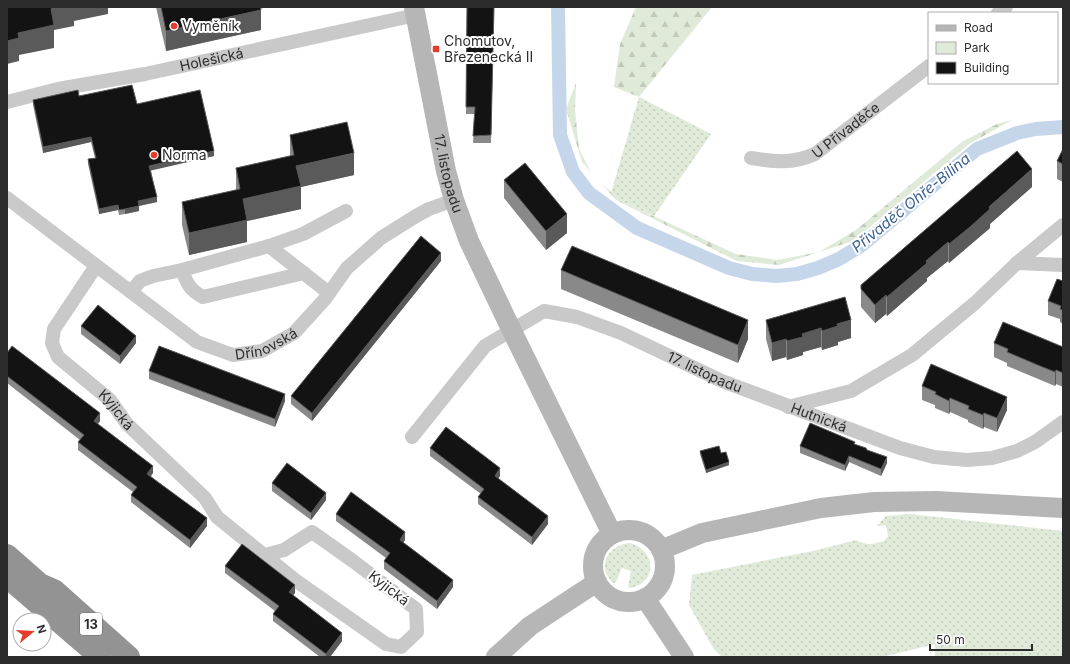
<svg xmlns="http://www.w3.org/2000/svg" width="1070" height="664" viewBox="0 0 1070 664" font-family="Inter,sans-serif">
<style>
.green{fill:url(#green-dots)}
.forest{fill:url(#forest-firs)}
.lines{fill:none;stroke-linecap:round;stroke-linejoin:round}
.canal{stroke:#c5d6eb;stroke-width:14}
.street{stroke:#c9c9c9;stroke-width:14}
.secondary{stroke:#b6b6b6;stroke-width:20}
.highway{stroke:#939393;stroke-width:22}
.wall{fill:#898989}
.shaded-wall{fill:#5a5a5a}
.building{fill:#131313;stroke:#5a5a5a}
.poi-dot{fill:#e53b2d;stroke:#fff;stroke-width:1.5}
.labels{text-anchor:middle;stroke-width:4;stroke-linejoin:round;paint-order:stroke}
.shield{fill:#fff;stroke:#6b6b6b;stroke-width:1}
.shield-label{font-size:13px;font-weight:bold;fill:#2c2c2c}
.poi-label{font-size:14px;fill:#2c2c2c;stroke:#fff;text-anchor:start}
.street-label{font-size:14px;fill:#2c2c2c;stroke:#fff}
.water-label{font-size:15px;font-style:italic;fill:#3b618e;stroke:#fff}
</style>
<defs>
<pattern id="green-dots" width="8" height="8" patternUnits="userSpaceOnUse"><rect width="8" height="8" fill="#e0ead9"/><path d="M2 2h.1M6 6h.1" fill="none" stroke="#c0c9ba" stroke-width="1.8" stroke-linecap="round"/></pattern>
<pattern id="forest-firs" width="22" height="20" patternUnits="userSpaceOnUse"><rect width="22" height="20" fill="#e0ead9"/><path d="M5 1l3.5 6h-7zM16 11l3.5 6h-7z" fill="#c0c9ba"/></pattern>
</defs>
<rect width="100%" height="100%" fill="#fff"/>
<!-- green -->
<g class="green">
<path d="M639 97 711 134 654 216 623 202 611 193Z"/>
<path d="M910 514 1063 531V657H935V644L882 657H722L713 648 689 605 692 575 813 551 856 540C867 546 873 544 884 541L888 536 886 525 877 526 886 516Z"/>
<path d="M630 543C656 550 658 582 631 588L628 587 631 571 622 568 616 582 613 583C596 566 608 545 630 543Z"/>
</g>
<!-- forest -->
<g class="forest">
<path d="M636 7H712L639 97 614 87 620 44Z"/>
<path d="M576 83 575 110 579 149 591 172 582 162 566 109Z"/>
<path d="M1012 120 969 144 853 241 779 265 737 261 616 200 602 184 623 202 736 254 777 260 819 252 856 230 963 141 997 124Z"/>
</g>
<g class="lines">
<!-- canal -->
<path class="canal" d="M558 7 560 135 573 172 589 193 637 228 729 268 752 274 776 276 797 274 818 268 839 259 862 245 977 149 1017 133 1036 129 1063 127"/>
<!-- street -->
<g class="street">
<path d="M998 13 1006 7"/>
<path id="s1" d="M7 102 58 89 145 74 416 15"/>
<path id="s2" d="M751 158C776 162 792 164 815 154L929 66"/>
<path id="s3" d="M7 198 197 342 233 355 262 351 294 333 325 299 347 268 381 238 416 216 429 209 454 200"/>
<path d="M269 246 329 293"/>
<path d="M1017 263 1063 265"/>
<path id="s4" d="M96 266 54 329 52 343 58 357 110 400 127 424 205 498 217 517 295 580 386 644 401 647 417 632 416 609 353 561 312 532 284 550 265 555"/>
<path d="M304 273 203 297C190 290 187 284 182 270L269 246 303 234 346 211"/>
<path d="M131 292 140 281 153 276 182 270"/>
<path d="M788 407 851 391 912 355 975 303 1017 263 1063 225"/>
<path id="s5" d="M412 437 485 346 544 311 577 317 621 333 722 381 900 448 934 457 967 460 992 458 1017 451 1035 442 1063 422"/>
</g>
<!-- secondary -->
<g class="secondary">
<path id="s6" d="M414 7 446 171 454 200 469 241 512 331 612 534"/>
<circle cx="629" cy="566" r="36"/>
<path d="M661 550 702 533 821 508 874 502 936 501 1063 508"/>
<path d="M645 598 684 657"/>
<path d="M496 657 530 626 597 582"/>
</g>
<!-- highway -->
<g class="highway">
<path d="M7 555 40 584 54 590 129 657"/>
<path d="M7 577 100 657"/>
</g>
</g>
<!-- wall -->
<g class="wall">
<path d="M156 7H267L260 9 261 30 166 51Z"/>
<path d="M467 7H494L491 143H473L475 114H466Z"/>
<path d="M79 96 137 104 214 156 151 170 157 202 139 206V211L125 214 119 215 118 210 99 214 88 164V159L95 158 91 142 43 153 33 105V100Z"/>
<path d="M290 135 354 175 301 187V209L247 221V242L189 255 182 225V202L236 190V168L290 156Z"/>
<path d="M1063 149V182L1057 179V161Z"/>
<path d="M504 180 567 233 546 250 504 198Z"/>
<path d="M1032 187 990 224V228L949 263 948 261 927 278V281L887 316 886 314 875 323 861 307V285Z"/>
<path d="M441 261 312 421 291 404V396Z"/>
<path d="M561 270 748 339 738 363 561 289Z"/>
<path d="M1063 281V324L1060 322V319L1048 315V301Z"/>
<path d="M845 297 851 338 838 342V345L822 350 821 347 803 352V355L787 360 786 357 772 361 766 339V320Z"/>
<path d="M81 326 136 343 120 364 81 334Z"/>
<path d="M994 343 1063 347V387L1056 384 1055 386 1007 366V363L994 357Z"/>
<path d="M7 353 100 421 98 424 153 473 151 476 207 526 190 548 131 502V495L133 492 78 450V442L80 440 7 383Z"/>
<path d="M149 371 285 401 275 427 149 379Z"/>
<path d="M922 386 1007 410 997 432 984 427 983 429 968 422V420L950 412 949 414 935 408V405L922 400Z"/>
<path d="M855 444 867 450 887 463 881 476 849 462 845 471 800 453V446Z"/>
<path d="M430 448 500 476 498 478 548 524 532 545 478 504V497L481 494 430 456Z"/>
<path d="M700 451 729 465 706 473 700 454Z"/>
<path d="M272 483 326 500 311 520 272 491Z"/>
<path d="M336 514 405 540 403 543 453 587 437 609 384 569V561L386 558 336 521Z"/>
<path d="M225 566 295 593 293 595 342 641 330 657H320L273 621V614L275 611 225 573Z"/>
</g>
<!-- shaded-wall -->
<g class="shaded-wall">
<path d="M59 7H108V14L74 21V26L54 30V48L19 55V61L7 64V41L51 9Z"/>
<path d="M256 7H267L256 9Z"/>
<path d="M261 10V30L166 51V31Z"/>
<path d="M91 137V142L43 153V147Z"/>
<path d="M214 151V156L149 171V166Z"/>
<path d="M354 153V175L301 187V209L247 221V242L189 255V233L296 166Z"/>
<path d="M1032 169V187L990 224V228L949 263V244L989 207Z"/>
<path d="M157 197V202L138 206V201Z"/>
<path d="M118 205V210L99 214V209Z"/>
<path d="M139 206V211L125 214V209Z"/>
<path d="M567 214V233L546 250V231Z"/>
<path d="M948 242V261L927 278V281L887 316V297L926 261Z"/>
<path d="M441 253V261L312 421V413Z"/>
<path d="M886 295V314L875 323V305Z"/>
<path d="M748 320V339L738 363V345Z"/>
<path d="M851 320V338L838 342V345L822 350V331L837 324Z"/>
<path d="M821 328V347L803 352V355L787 360V341L802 334Z"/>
<path d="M136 336V343L120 364V356Z"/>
<path d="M786 339V357L772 361V343Z"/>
<path d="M1056 370V384L1055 386V372Z"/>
<path d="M285 394V401L275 427V419Z"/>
<path d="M1007 397V410L997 432V418Z"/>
<path d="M950 398V412L949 414V401Z"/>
<path d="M100 413V421L94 429V421Z"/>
<path d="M984 413V427L983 429V415Z"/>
<path d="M849 456V462L845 471V465Z"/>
<path d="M887 457V463L881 476V469Z"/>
<path d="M729 462V465L706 473V470Z"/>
<path d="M153 466V473L147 481V474Z"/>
<path d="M500 468V476L495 483V476Z"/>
<path d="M326 493V500L311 520V513Z"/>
<path d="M548 516V524L532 545V537Z"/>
<path d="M207 518V526L190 548V540Z"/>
<path d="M405 532V540L400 548V540Z"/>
<path d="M453 580V587L437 609V601Z"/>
<path d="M295 585V593L289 600V592Z"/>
<path d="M342 633V641L330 657H326V654Z"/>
</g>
<!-- building -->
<g class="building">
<path d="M7 7H59L51 9 54 25 18 33 19 38 7 41Z"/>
<path d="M161 7H260L261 10 166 31Z"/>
<path d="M467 7H494L491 135 473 136 475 107H466Z"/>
<path d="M132 85 137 104 200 90 214 151 149 166 157 197 138 201 139 206 125 209 119 210 118 205 99 209 88 159 96 158 91 137 43 147 33 100 78 90 79 96Z"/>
<path d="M347 122 354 153 296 166 301 186 243 199 247 220 189 233 182 202 240 189 236 168 294 155 290 135Z"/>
<path d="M1063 149V164L1057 161Z"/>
<path d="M1017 151 1032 169 989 207 990 209 970 227 949 244 948 242 926 261 927 263 887 297 886 295 875 305 861 289V285Z"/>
<path d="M525 163 567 214 546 231 504 180Z"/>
<path d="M421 236 441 253 312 413 291 396Z"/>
<path d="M572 246 748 320 738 345 561 270Z"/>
<path d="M1057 279 1063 281V310L1060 309 1061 306 1048 301Z"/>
<path d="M845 297 851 320 837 324 838 326 822 331 821 328 802 334 803 337 787 341 786 339 772 343 766 320Z"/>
<path d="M98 305 136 336 120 356 81 326Z"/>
<path d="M1003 322 1063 347V373L1056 370 1055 372 1040 366 1007 352 1008 349 994 343Z"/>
<path d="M12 346 100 413 94 421 153 466 147 474 207 518 190 540 131 495 137 487 78 442 84 435 7 376V353Z"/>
<path d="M159 346 285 394 275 419 149 371Z"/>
<path d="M931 364 1007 397 997 418 984 413 983 415 968 409 969 406 950 398 949 401 935 394 936 392 922 386Z"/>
<path d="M810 423 855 442 854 444 866 448 867 450 887 457 881 469 849 456 845 465 800 446Z"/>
<path d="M446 427 500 468 495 476 548 516 532 537 478 497 484 489 430 448Z"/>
<path d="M719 446 721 453 726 452 729 462 706 470 700 451Z"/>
<path d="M287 463 326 493 311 513 272 483Z"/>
<path d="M351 492 405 532 400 540 453 580 437 601 384 561 390 553 336 514Z"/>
<path d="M242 544 295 585 289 592 342 633 326 654 273 614 279 606 225 566Z"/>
</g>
<!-- markers -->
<g class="poi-dot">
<circle cx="174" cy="26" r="4"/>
<rect x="432" y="45" width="8" height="8" rx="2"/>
<circle cx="154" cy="155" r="4"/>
</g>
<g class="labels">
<!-- shield labels -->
<rect class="shield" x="80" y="613" width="22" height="22" rx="3"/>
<g class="shield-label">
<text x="91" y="629">13</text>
</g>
<!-- poi labels -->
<g class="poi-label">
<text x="182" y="31">Vyměník</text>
<text x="444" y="46">Chomutov,<tspan x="444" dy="16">Březenecká II</tspan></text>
<text x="162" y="160">Norma</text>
</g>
<!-- street labels -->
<g class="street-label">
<text dy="5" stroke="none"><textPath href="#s1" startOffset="209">Holešická</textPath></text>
<text dy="5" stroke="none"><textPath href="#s2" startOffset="104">U Přivaděče</textPath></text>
<text dy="5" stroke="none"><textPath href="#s6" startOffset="170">17. listopadu</textPath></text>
<text dy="5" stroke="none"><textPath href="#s3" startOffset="312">Dřínovská</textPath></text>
<text dy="5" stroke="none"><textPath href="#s5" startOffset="358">17. listopadu</textPath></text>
<text dy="5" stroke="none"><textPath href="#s4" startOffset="184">Kyjická</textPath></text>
<text dy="5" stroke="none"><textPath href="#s5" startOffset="481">Hutnická</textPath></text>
<text transform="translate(389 588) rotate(38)" y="5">Kyjická</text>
</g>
<!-- water labels -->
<g class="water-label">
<text transform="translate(911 203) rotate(-39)" y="5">Přivaděč Ohře-Bílina</text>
</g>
</g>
<!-- border -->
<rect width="1070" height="664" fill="none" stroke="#2c2c2c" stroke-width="16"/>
<!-- legend -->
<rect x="928" y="12" width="130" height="72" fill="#ffffff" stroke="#ababab"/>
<rect x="936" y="25" width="20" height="6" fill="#b6b6b6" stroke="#ababab"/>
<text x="964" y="32" font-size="12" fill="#2c2c2c">Road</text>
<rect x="936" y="42" width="20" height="12" fill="#e0ead9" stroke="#ababab"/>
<text x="964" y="52" font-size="12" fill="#2c2c2c">Park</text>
<rect x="936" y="62" width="20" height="12" fill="#131313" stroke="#ababab"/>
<text x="964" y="72" font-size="12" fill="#2c2c2c">Building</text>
<!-- north arrow -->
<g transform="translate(32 632) rotate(72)"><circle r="19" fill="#ffffff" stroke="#ababab"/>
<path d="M0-3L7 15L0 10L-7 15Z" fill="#e53b2d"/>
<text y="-6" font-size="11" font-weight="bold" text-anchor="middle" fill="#2c2c2c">N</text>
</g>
<!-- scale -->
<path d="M930 644v6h102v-6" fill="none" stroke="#2c2c2c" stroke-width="2"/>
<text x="936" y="644" font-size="12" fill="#2c2c2c" stroke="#ffffff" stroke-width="3" paint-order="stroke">50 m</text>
</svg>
